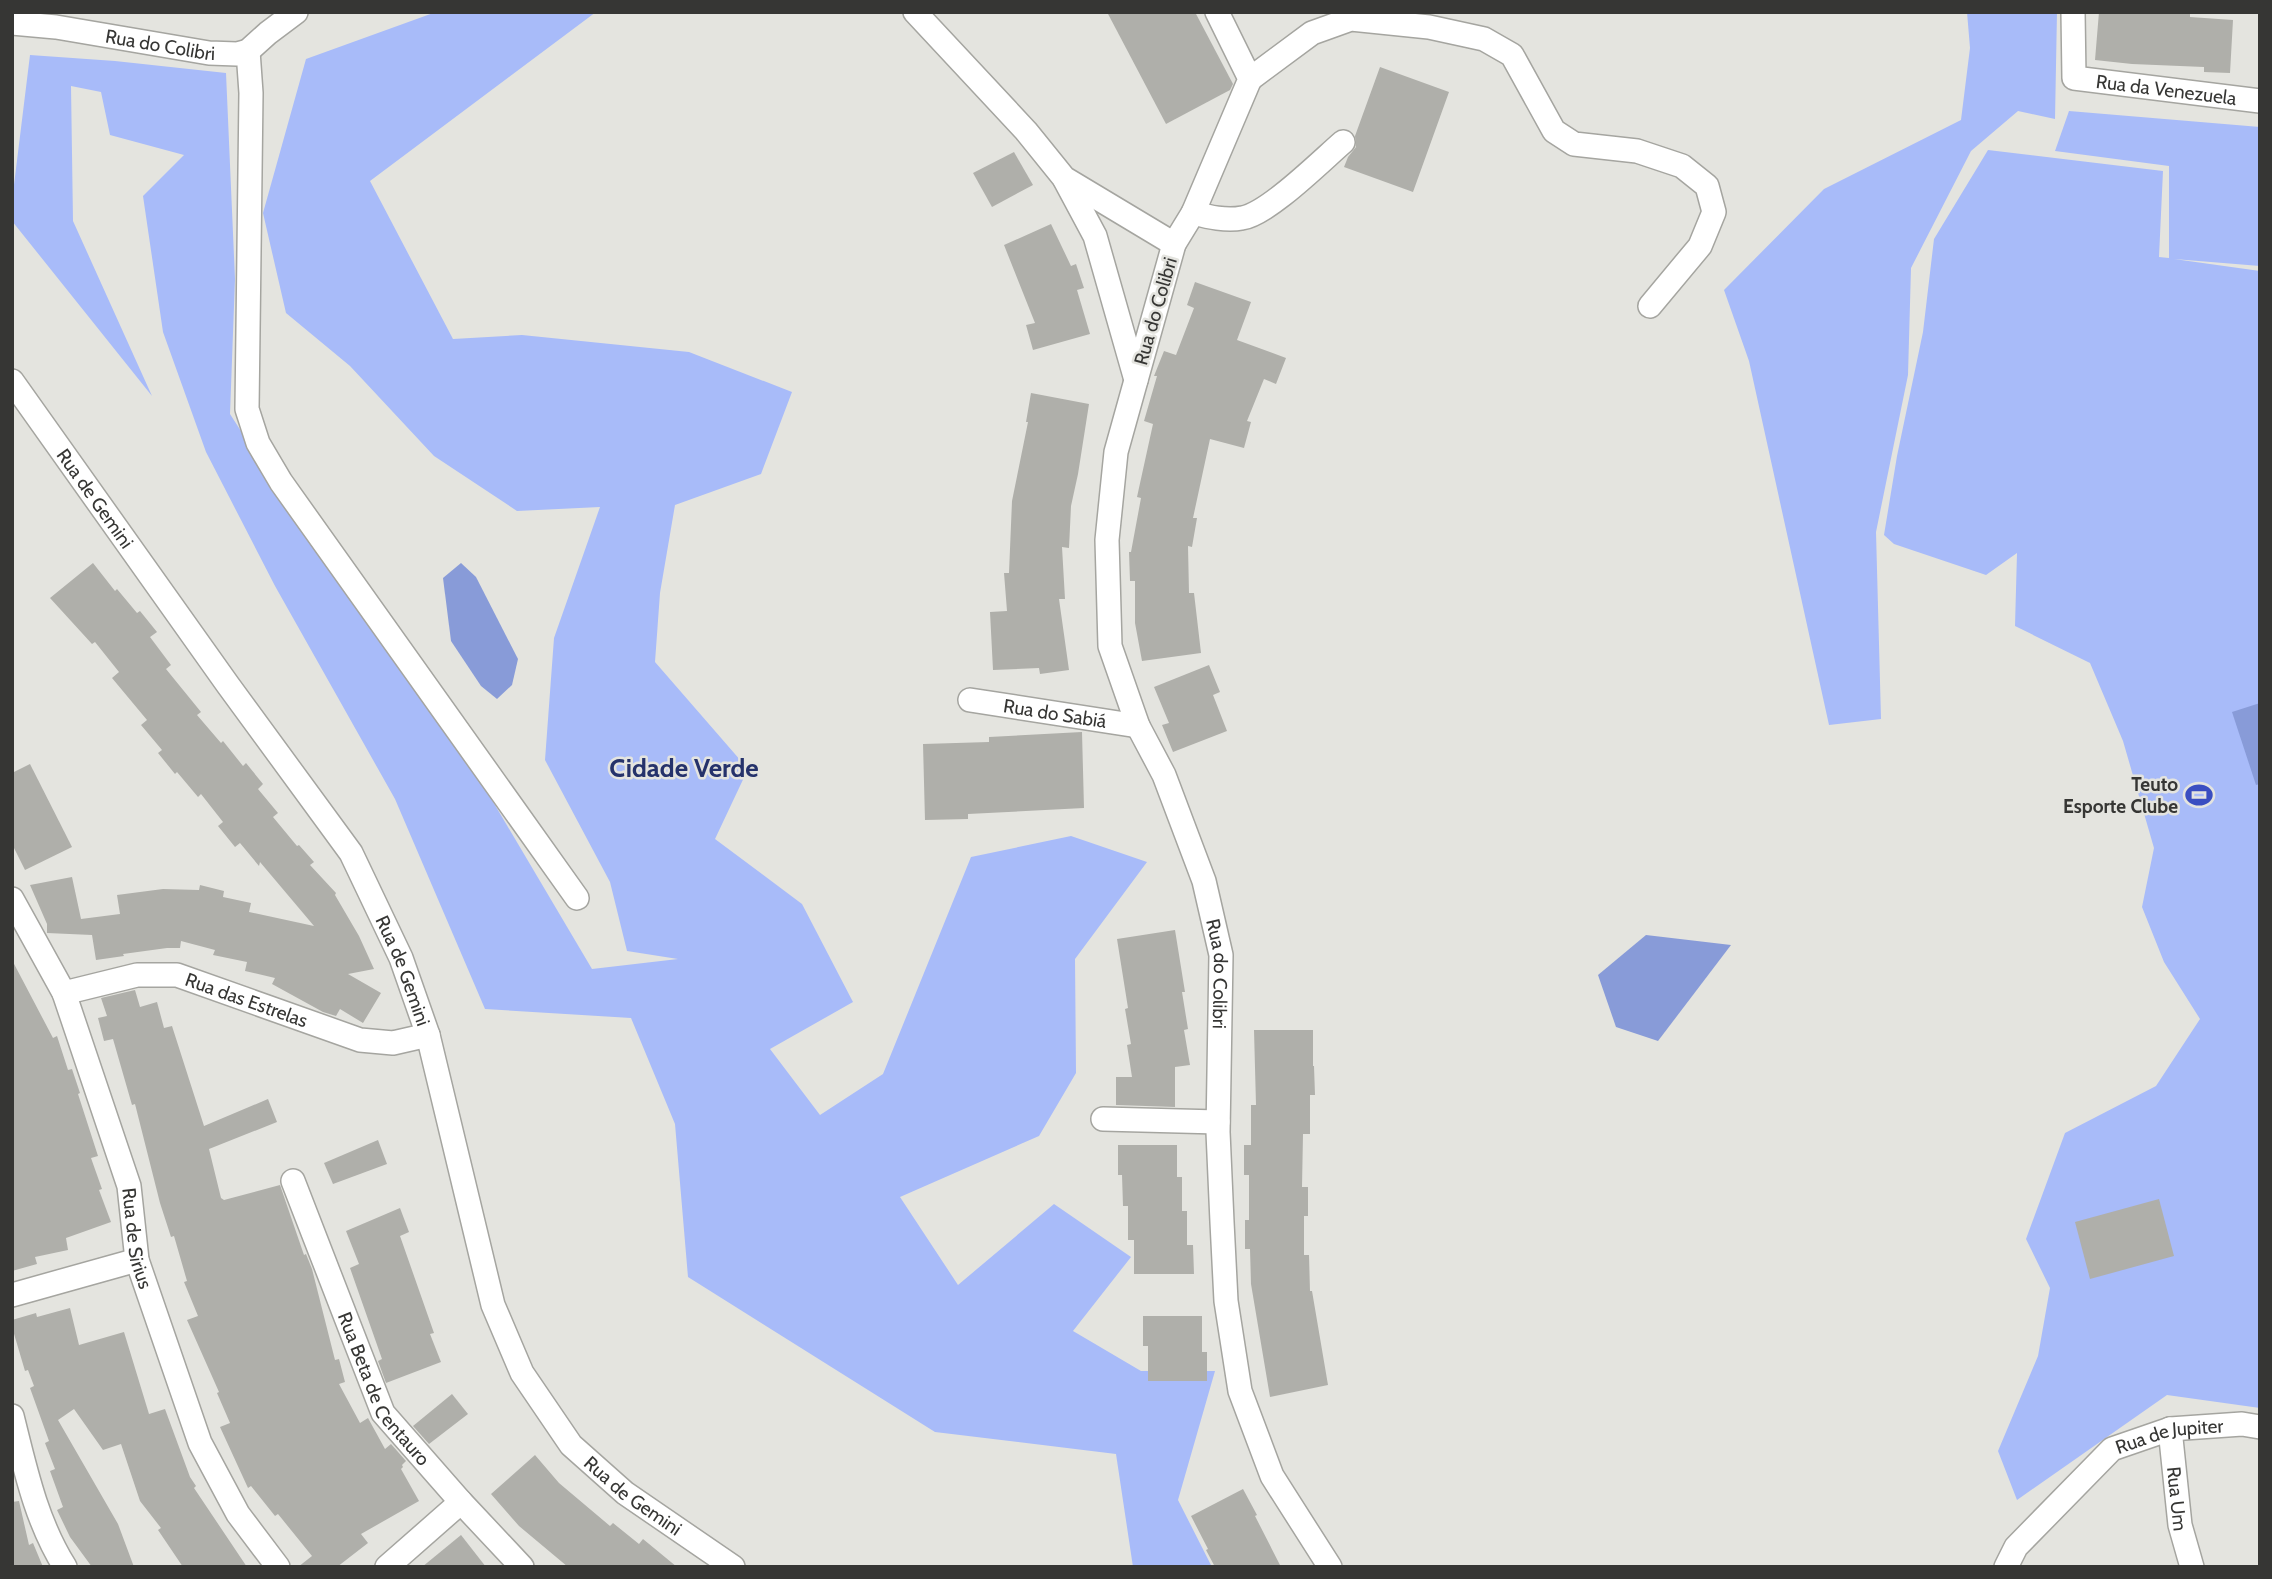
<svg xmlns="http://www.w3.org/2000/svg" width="2272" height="1579" viewBox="0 0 2272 1579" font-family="Cabin,sans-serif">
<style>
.green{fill:#a8bbf9}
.water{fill:#889bd8}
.building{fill:#afafaa}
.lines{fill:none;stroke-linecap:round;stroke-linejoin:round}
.minor-casing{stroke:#a5a5a0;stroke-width:26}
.minor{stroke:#fff;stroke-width:23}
.labels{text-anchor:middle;stroke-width:5;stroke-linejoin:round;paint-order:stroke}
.street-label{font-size:19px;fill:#363634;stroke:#e4e4df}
.poi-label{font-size:19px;font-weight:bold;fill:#363634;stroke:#e4e4df;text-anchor:end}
.district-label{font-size:26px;font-weight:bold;fill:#25326b;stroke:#e4e4df}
</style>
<rect width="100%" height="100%" fill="#e4e4df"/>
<!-- green -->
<g class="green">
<path d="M436 12H596L370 181 453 339 522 335 689 352 792 392 761 474 675 505 660 593 655 662 748 769 715 839 802 904 853 1002 770 1049 820 1115 883 1074 971 857 1071 836 1147 862 1075 959 1076 1073 1039 1136 900 1197 958 1285 1054 1204 1131 1257 1073 1331 1141 1371H1215L1178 1500 1212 1567H1133L1116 1454 935 1432 688 1277 675 1124 631 1018 485 1009 395 799 275 586 206 452 163 332 143 196 184 155 110 135 101 92 71 86 73 221 152 396 12 221V201L30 55 115 61 226 73 235 279 230 414 334 576 492 800 592 969 678 959 627 951 610 882 545 760 554 638 600 507 517 511 434 456 350 366 286 313 263 213 306 59Z"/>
<path d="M1967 12H2057L2055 119 2018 111 1971 151 1911 268 1908 375 1876 532 1881 719 1829 725 1749 361 1724 290 1824 189 1961 120 1970 48Z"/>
<path d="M2069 111 2260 127V266L2174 259 2260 271V1408L2167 1395 2017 1500 1998 1451 2038 1356 2050 1288 2026 1239 2065 1133 2156 1086 2200 1019 2164 962 2142 907 2154 848 2123 741 2090 663 2015 626 2017 553 1986 575 1894 544 1884 535 1897 456 1923 332 1934 239 1988 150 2163 171 2159 257 2169 258V166L2055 151Z"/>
</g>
<!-- water -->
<g class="water">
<path d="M461 563 476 577 518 659 512 685 497 699 481 686 451 641 443 578Z"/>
<path d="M2260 703V784L2256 785 2232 712Z"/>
<path d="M1646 935 1731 945 1658 1041 1616 1027 1598 975Z"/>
</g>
<!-- building -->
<g class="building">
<path d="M1107 12H1195L1233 84 1230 90 1166 124Z"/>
<path d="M2099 12H2190V17L2233 20 2230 73 2204 72V67L2132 64 2095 60Z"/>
<path d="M1380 67 1449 92 1413 192 1344 167 1348 157 1356 147 1355 136Z"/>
<path d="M1014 152 1033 185 992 207 973 173Z"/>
<path d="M1051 224 1071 266 1076 264 1084 288 1077 290 1090 334 1033 350 1026 325 1035 323 1004 245Z"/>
<path d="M1195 282 1251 302 1237 340 1286 358 1276 384 1264 379 1247 421 1251 422 1244 448 1210 439 1193 518H1197L1192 547 1188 546 1189 593H1194L1201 653 1142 661 1135 623V581H1130L1129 552H1131L1141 498 1137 497 1153 424 1144 421 1157 376H1154L1164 351 1176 355 1194 308 1187 305Z"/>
<path d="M1031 393 1089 404 1078 474 1071 506 1069 548 1062 547 1065 599H1059L1069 670 1040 674 1039 668 993 670 990 612 1007 611 1004 573H1009L1012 501 1028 422H1026Z"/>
<path d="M93 563 115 591 117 589 137 613 140 611 157 632 150 637 171 665 166 669 201 712 197 715 221 743 223 741 243 766 246 763 263 784 258 789 278 813 273 817 297 846 299 845 314 862 310 865 336 893 335 895 359 936 374 969 348 974 381 993 363 1023 340 1009 336 1016 323 1012 272 984 275 978 245 971 247 962 213 955 215 950 181 941 180 948H167L123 954 124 956 96 960 92 935 47 933V924L30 885 72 877 81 919 120 914 117 895 163 889 199 890 200 885 224 891 223 897 251 903 249 912 314 926 260 862 259 866 240 843 235 847 218 826 223 822 201 794 198 797 177 772 175 774 158 753 162 750 141 725 147 720 112 678 119 672 95 642 92 644 50 598Z"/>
<path d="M1209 665 1220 692 1213 695 1227 731 1173 752 1162 725 1169 723 1154 687Z"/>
<path d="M1082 732 1084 808 968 814V819L925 820 923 744 989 742V737Z"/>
<path d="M30 764 72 847 25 870 12 844V773Z"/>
<path d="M1175 930 1185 992H1182L1188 1029 1184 1030 1190 1065 1175 1067V1107L1116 1105V1077H1132L1127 1045 1131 1044 1125 1009 1128 1008 1117 939Z"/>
<path d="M12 960 53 1038 57 1036 68 1070 72 1069 80 1093 78 1094 98 1156 91 1158 102 1189 99 1190 111 1222 66 1238 68 1250 35 1257 37 1264 12 1271Z"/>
<path d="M135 990 140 1007 157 1002 164 1028 172 1026 204 1126 268 1099 277 1122 209 1149 221 1198 224 1200 280 1185 304 1255 306 1254 312 1269 335 1360 339 1359 345 1382 339 1384 360 1423 368 1418 385 1449 391 1444 406 1461 402 1465 403 1467 401 1469 419 1501 361 1534 368 1543 337 1567H298L312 1556 278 1514 275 1516 251 1486 248 1488 220 1427 230 1423 217 1393 219 1392 187 1320 198 1316 184 1282 187 1281 174 1236 171 1237 160 1203 135 1104 132 1105 113 1039 104 1041 98 1018 107 1016 101 998Z"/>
<path d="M1254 1030H1313V1066H1314L1315 1095H1310V1134H1303L1302 1187H1308V1216H1304V1255H1309L1310 1291H1312L1328 1385 1270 1397 1251 1284 1250 1249H1245V1220H1249V1175H1244V1145H1251V1105H1256Z"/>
<path d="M378 1140 387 1164 333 1184 324 1163Z"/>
<path d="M1118 1145H1177V1177H1182V1211H1187V1245H1193L1194 1274H1134V1240H1128V1206H1123L1122 1175H1118Z"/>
<path d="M2159 1199 2174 1256 2090 1279 2075 1222Z"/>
<path d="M400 1208 409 1232 400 1236 434 1333 430 1334 441 1362 386 1383 378 1361 382 1359 350 1268 359 1264 346 1231Z"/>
<path d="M70 1308 79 1345 124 1332 149 1414 165 1409 190 1477 196 1486 194 1488 247 1567H183L158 1530 161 1528 140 1501 121 1444 103 1450 74 1409 58 1420 118 1524 134 1567H92L70 1537 57 1510 63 1507 50 1471 55 1469 45 1443 49 1441 30 1388 34 1386 28 1370 25 1371 12 1327V1320L36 1313 37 1317Z"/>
<path d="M1143 1316H1202V1352H1207V1381H1148V1346H1143Z"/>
<path d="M452 1394 468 1414 429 1444 413 1426Z"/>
<path d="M535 1455 559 1483 610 1526 613 1523 639 1544 643 1539 677 1567H568L519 1526 491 1494Z"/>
<path d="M1243 1489 1257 1515 1255 1516 1281 1567H1215L1206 1550 1208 1549 1191 1516Z"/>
<path d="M19 1501 29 1545 33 1543 43 1567H12V1502Z"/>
<path d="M461 1535 486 1567H422Z"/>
</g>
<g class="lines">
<defs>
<g id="minor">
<path d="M915 12 1026 131 1064 178 1174 244"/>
<path id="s1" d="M1217 12 1250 79 1193 213 1174 244 1116 452 1107 540 1110 646 1138 726 1164 775 1204 881 1221 955 1218 1132 1222 1222 1226 1301 1240 1391 1272 1476 1330 1567"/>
<path id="s2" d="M2073 12 2074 78 2260 101"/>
<path id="s3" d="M12 23 56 27 209 53 237 54 248 51 268 33 296 12"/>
<path d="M248 51 251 93 247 409 258 443 281 482 577 898"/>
<path d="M1250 79 1312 33 1351 19 1429 27 1484 39 1512 55 1554 131 1574 144 1637 151 1682 166 1707 186 1714 212 1700 246 1650 306"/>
<path d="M1065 180 1095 236 1136 380"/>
<path d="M1193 213C1209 217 1226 221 1242 218 1268 214 1321 161 1343 142"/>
<path id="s4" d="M12 381 228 685 351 853 401 958 428 1035 493 1305 522 1373 571 1445 625 1493 733 1567"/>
<path id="s5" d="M970 700 1138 726"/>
<path id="s6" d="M12 899 64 993 129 1186 137 1260 200 1443 238 1514 278 1567"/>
<path id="s7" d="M64 993 137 975H177L360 1040 393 1043 428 1035"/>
<path d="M1103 1119 1218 1122"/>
<path id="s8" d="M293 1181 383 1413 461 1502 522 1567"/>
<path d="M12 1295 137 1260"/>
<path d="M12 1416C25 1468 36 1521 65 1567"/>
<path id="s9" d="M2170 1429 2180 1525 2192 1567"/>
<path d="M387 1567 461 1502"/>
<path id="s10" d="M2006 1567 2016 1547 2112 1449 2170 1429 2242 1424 2260 1427"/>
</g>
</defs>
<!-- minor casing -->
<use href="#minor" class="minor-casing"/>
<!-- minor -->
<use href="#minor" class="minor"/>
</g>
<!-- icons -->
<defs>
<symbol id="stadium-bare" viewBox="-9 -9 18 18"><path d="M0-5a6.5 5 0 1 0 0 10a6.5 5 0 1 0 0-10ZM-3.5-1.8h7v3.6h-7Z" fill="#3a4ec1" stroke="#e4e4df" stroke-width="2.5" paint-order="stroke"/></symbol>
</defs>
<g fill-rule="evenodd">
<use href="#stadium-bare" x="2180" y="776" width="38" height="38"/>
</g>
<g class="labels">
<!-- street labels -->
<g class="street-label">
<text dy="7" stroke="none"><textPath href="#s3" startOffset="150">Rua do Colibri</textPath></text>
<text dy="7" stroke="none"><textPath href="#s2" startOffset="159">Rua da Venezuela</textPath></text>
<text transform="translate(1155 311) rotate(-74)" y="7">Rua do Colibri</text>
<text dy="7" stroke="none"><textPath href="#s4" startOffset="144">Rua de Gemini</textPath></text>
<text dy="7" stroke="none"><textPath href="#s5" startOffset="86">Rua do Sabiá</textPath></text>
<text dy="7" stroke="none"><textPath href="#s4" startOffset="710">Rua de Gemini</textPath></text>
<text dy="7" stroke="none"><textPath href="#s1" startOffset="1015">Rua do Colibri</textPath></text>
<text dy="7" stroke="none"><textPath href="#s7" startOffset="189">Rua das Estrelas</textPath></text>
<text dy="7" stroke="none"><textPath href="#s6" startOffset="364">Rua de Sirius</textPath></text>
<text dy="7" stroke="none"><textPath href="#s8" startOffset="228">Rua Beta de Centauro</textPath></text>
<text dy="7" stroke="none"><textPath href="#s10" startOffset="219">Rua de Jupiter</textPath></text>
<text dy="7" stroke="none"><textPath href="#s4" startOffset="1298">Rua de Gemini</textPath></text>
<text dy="7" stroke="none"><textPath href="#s9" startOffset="70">Rua Um</textPath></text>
</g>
<!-- poi labels -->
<g class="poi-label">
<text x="2178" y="791">Teuto<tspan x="2178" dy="22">Esporte Clube</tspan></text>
</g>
<!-- district labels -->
<g class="district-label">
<text x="684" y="777">Cidade Verde</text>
</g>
</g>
<!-- border -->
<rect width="2272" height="1579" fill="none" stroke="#363634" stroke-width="28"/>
</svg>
